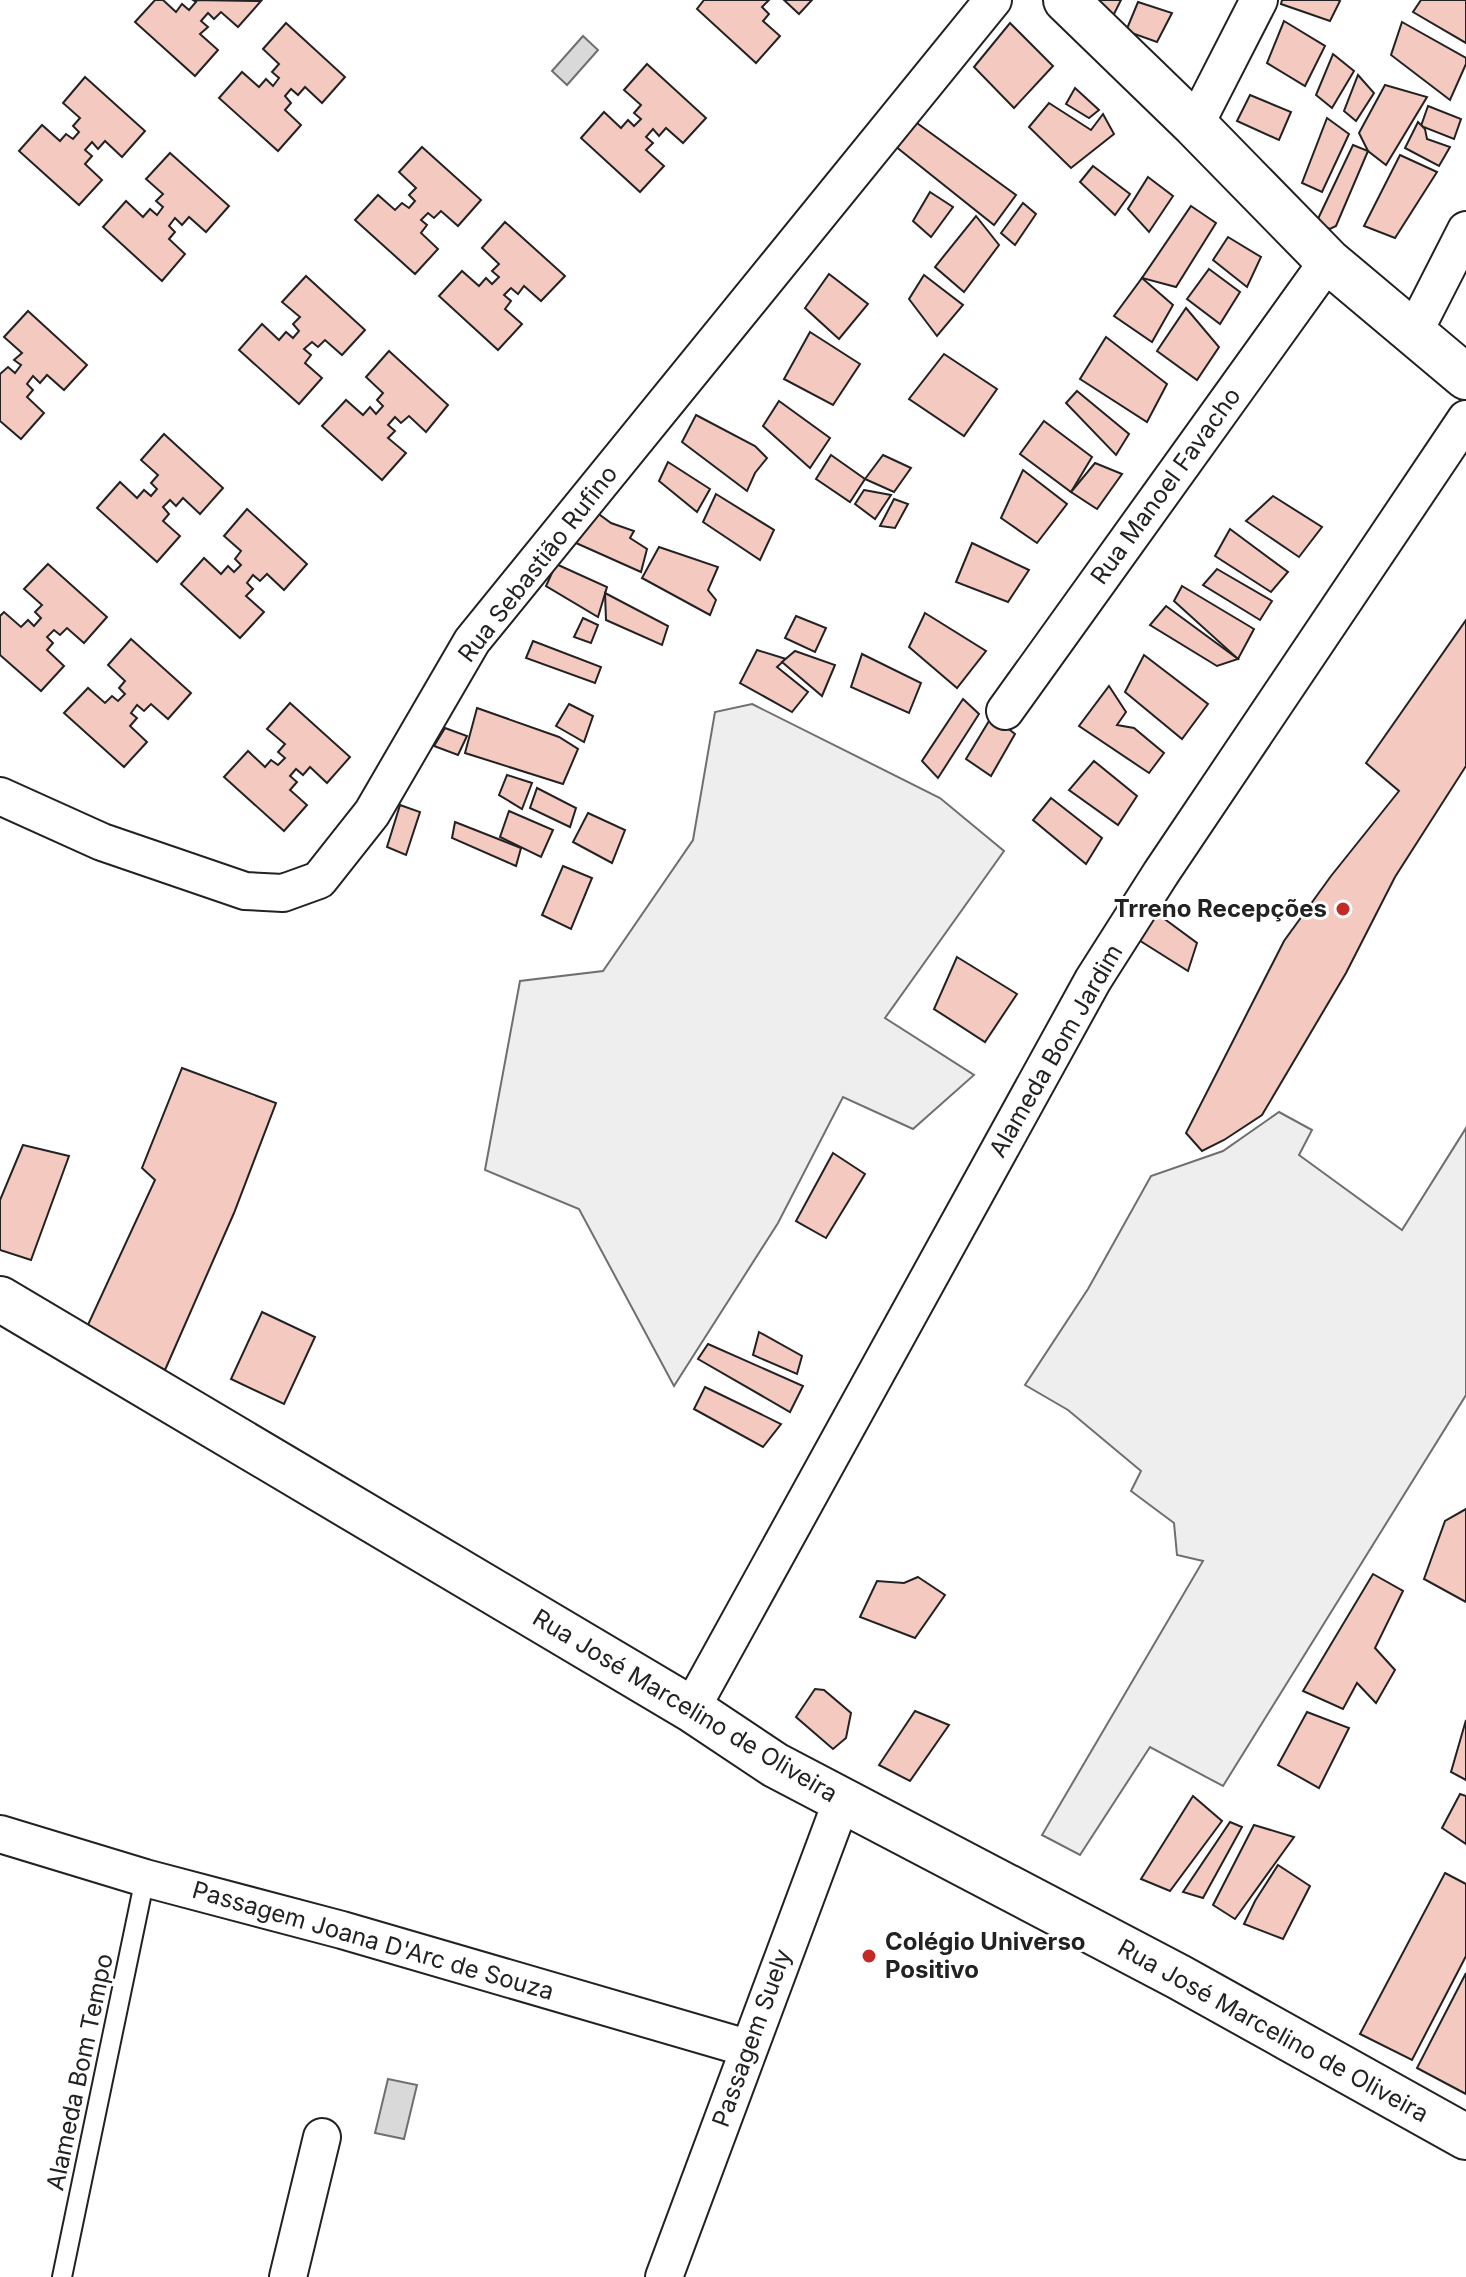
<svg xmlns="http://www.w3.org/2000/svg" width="1466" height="2277" viewBox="0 0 1466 2277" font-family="Inter,sans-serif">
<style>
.green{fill:#eee;stroke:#6f6f6f;stroke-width:2}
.water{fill:#d9d9d9;stroke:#6f6f6f;stroke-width:2}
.building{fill:#f3c9c0;stroke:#222;stroke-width:2}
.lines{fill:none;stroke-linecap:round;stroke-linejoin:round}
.lane-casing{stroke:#222;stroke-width:22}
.street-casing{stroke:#222;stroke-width:40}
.secondary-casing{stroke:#222;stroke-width:48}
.lane{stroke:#fff;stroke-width:18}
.street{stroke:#fff;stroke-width:36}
.secondary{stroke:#fff;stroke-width:44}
.poi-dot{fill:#c62828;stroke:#fff;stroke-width:3}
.labels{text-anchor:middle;stroke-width:6;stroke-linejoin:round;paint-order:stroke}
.street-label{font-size:24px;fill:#222;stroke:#fff}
.poi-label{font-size:24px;font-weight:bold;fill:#222;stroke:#fff;text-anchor:end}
</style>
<rect width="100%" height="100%" fill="#fff"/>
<!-- green -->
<g class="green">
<path d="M752 704 940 798 1004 851 885 1018 974 1075 913 1129 843 1097 778 1223 674 1386 579 1209 485 1170 520 981 603 971 693 840 715 712Z"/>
<path d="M1279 1112 1312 1130 1299 1155 1402 1230 1466 1128V1395L1223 1786 1150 1747 1080 1855 1042 1835 1203 1561 1177 1555 1174 1523 1131 1491 1141 1471 1068 1410 1025 1385 1088 1289 1151 1176 1223 1151Z"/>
</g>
<!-- water -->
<g class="water">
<path d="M583 36 598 50 567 85 552 71Z"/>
<path d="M388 2079 417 2085 404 2139 375 2133Z"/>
</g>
<!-- building -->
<g class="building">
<path d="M155 0H163L176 12 182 4 189 10 196 2 193 0 261 1 238 27 221 12 214 19 208 13 201 21 208 27 200 34 218 50 195 76 135 22Z"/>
<path d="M704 0H769L762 7 769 14 763 21 780 36 756 63 697 9Z"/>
<path d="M784 0H812L799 14Z"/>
<path d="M1090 0H1121L1110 22Z"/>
<path d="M1282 0H1338L1340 1 1330 21 1281 4Z"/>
<path d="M1421 0H1466V43L1413 12Z"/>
<path d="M1138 2 1172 13 1157 42 1126 31Z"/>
<path d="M1284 21 1325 46 1305 86 1267 63Z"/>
<path d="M1402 22 1466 58V64L1450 100 1391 55Z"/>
<path d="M286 23 345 77 322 103 305 87 298 95 291 89 285 96 291 103 285 110 301 125 278 151 219 98 242 72 259 87 266 79 273 86 279 78 272 72 279 64 263 49Z"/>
<path d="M1010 23 1053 66 1014 108 974 67Z"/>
<path d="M1333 54 1354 71 1332 108 1316 95Z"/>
<path d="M647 64 706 118 683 143 666 128 659 136 653 129 646 137 653 143 646 150 664 166 640 192 581 138 604 112 621 128 628 120 634 126 641 119 634 113 641 105 624 90Z"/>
<path d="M1358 75 1374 93 1356 121 1344 111Z"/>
<path d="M85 77 145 131 122 157 105 141 98 149 92 142 85 150 92 156 85 164 102 180 79 205 19 151 42 125 60 141 66 134 73 139 79 132 73 126 80 118 63 103Z"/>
<path d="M1385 85 1427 97 1386 165 1368 151 1359 133Z"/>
<path d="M1075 88 1099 110 1089 118 1066 104Z"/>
<path d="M1250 95 1291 112 1279 140 1237 121Z"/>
<path d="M1049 103 1091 130 1103 114 1114 134 1071 168 1029 127Z"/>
<path d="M1428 106 1461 119 1454 139 1421 126Z"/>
<path d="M910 118 1016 195 994 225 895 146Z"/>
<path d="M1327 118 1349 134 1322 192 1302 183Z"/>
<path d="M1418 122 1425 129 1427 139 1450 147 1439 166 1405 148Z"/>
<path d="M1353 145 1368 151 1336 226 1330 229 1316 223Z"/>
<path d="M422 147 481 200 458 226 441 211 434 218 428 213 421 220 427 225 421 233 438 249 415 274 355 220 378 195 395 210 402 203 409 208 415 201 409 195 416 188 399 172Z"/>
<path d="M170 153 229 206 206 232 189 217 182 225 175 218 169 226 175 232 169 239 185 254 162 281 103 227 126 201 143 217 150 209 157 215 163 207 156 201 163 194 146 179Z"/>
<path d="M1400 155 1437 172 1395 238 1364 226Z"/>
<path d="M1093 166 1130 194 1115 215 1080 182Z"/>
<path d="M1148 177 1173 196 1149 232 1128 209Z"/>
<path d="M930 192 953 207 931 237 913 221Z"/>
<path d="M1023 203 1036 214 1015 245 1001 233Z"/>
<path d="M1191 206 1216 223 1176 287 1142 278Z"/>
<path d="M976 216 999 245 964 292 935 267Z"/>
<path d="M505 222 565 276 541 301 524 286 518 294 511 288 504 295 511 301 505 309 522 324 498 350 439 296 462 271 479 286 486 278 492 284 499 277 492 271 499 264 482 248Z"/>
<path d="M1228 237 1261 257 1247 287 1213 260Z"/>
<path d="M1209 269 1240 292 1220 324 1187 299Z"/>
<path d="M829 274 868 304 839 339 805 308Z"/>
<path d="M924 275 963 305 937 336 909 299Z"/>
<path d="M306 276 365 330 342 355 325 340 318 347 312 342 304 349 311 355 305 363 322 378 299 404 239 350 262 324 279 340 286 332 293 338 299 331 293 324 300 317 282 302Z"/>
<path d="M1142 278 1173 305 1152 342 1114 316Z"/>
<path d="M1186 308 1219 347 1197 380 1157 351Z"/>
<path d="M28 311 87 365 64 390 47 375 40 383 33 376 27 384 33 390 27 397 44 413 21 439 0 421V374L8 367 15 373 21 365 14 360 22 353 4 337Z"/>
<path d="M810 332 860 364 833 405 784 379Z"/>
<path d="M1106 337 1167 384 1147 422 1080 379Z"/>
<path d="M389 351 448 405 426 432 409 416 401 423 395 417 388 425 395 431 388 438 406 453 382 480 322 426 346 400 363 415 370 407 376 414 383 406 377 400 383 393 366 377Z"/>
<path d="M944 354 997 389 964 436 909 399Z"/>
<path d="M1077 391 1129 434 1116 455 1066 403Z"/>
<path d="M779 401 830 438 810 468 763 426Z"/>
<path d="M696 415 755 446 767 458 755 473 747 491 682 442Z"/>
<path d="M1044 421 1092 457 1071 492 1020 454Z"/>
<path d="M164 434 223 488 200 514 183 498 176 506 170 500 163 507 169 514 163 521 180 536 157 562 97 508 120 482 137 498 144 490 151 496 157 489 151 483 158 475 141 460Z"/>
<path d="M831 455 865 479 850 502 816 479Z"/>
<path d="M883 455 911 468 894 492 865 479Z"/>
<path d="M668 462 710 489 697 512 659 481Z"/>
<path d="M1095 463 1122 474 1097 509 1071 492Z"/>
<path d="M1023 470 1067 504 1037 543 1001 518Z"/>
<path d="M864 490 891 495 875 519 855 504Z"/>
<path d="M716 494 774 530 760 560 703 522Z"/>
<path d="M1273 496 1322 527 1299 557 1246 521Z"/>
<path d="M894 499 908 504 895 528 880 526Z"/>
<path d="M247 509 307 564 284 590 267 574 260 581 253 575 247 583 253 589 246 596 264 612 240 638 181 584 204 558 221 574 228 566 234 572 241 565 235 559 241 551 224 536Z"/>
<path d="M596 512 611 523 634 531 630 538 647 549 641 572 576 543Z"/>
<path d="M1230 529 1288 572 1271 592 1215 556Z"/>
<path d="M972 543 1029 570 1008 602 956 582Z"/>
<path d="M659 547 718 567 708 590 716 600 710 615 642 578Z"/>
<path d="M48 564 107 617 84 643 67 628 60 635 54 630 47 637 53 643 47 650 64 666 41 691 0 655V616L4 612 21 627 28 620 34 626 41 618 35 612 42 605 24 589Z"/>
<path d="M556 564 607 587 598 617 546 586Z"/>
<path d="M1217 569 1272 601 1260 620 1203 585Z"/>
<path d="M1182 586 1254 629 1238 659 1174 601Z"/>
<path d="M605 593 668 626 662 645 606 620Z"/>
<path d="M1166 606 1238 659 1217 666 1150 625Z"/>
<path d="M925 613 986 651 957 688 909 647Z"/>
<path d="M796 616 826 628 815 652 785 638Z"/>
<path d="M583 618 598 625 591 643 574 637Z"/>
<path d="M1466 620V766L1395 877 1346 973 1262 1115 1224 1140 1202 1151 1186 1133 1284 941 1331 876 1399 791 1366 763Z"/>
<path d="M131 639 191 693 168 719 151 704 144 711 137 705 131 713 137 718 130 726 147 742 124 767 64 713 88 688 105 703 112 696 118 701 125 694 119 688 125 681 108 665Z"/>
<path d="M533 641 601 667 595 683 526 658Z"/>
<path d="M757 650 786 659 777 667 808 692 792 712 740 683Z"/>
<path d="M795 651 835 665 822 696 782 662Z"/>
<path d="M862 654 921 683 909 713 851 687Z"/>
<path d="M1144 655 1208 704 1182 739 1125 692Z"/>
<path d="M1109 686 1126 712 1117 725 1134 728 1164 753 1149 773 1079 726Z"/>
<path d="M963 699 979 714 938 778 922 761Z"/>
<path d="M290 703 350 757 327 783 310 767 303 775 296 769 290 776 297 782 290 790 307 805 284 831 224 777 248 751 265 767 271 760 278 765 285 758 278 752 285 744 267 729Z"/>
<path d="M569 704 593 716 584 742 556 726Z"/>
<path d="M477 708 559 737 578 749 563 784 465 753Z"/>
<path d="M992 716 1015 734 991 776 966 759Z"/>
<path d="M445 728 467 736 458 755 434 746Z"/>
<path d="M1094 761 1137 796 1118 825 1069 790Z"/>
<path d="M507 775 532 783 522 809 499 795Z"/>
<path d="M537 788 576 808 570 827 530 808Z"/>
<path d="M1051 798 1102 838 1086 864 1033 820Z"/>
<path d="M400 805 420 812 406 855 387 847Z"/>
<path d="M509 811 553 830 541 857 500 837Z"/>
<path d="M588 813 625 830 612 863 573 842Z"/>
<path d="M455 822 521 848 516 866 452 838Z"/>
<path d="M563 866 592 878 571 929 542 915Z"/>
<path d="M1151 909 1197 943 1188 971 1134 937Z"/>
<path d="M957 957 1017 994 985 1042 934 1009Z"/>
<path d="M182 1068 276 1103 234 1213 165 1370 86 1329 155 1180 142 1168Z"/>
<path d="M23 1145 69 1156 31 1260 0 1250V1200Z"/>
<path d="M833 1153 865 1174 826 1238 796 1221Z"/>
<path d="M262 1312 315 1337 284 1404 231 1379Z"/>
<path d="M759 1332 802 1356 797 1374 753 1355Z"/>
<path d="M708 1344 803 1386 790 1412 698 1359Z"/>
<path d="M705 1387 781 1424 763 1447 694 1409Z"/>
<path d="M1466 1509V1602L1424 1579 1445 1521Z"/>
<path d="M1373 1574 1403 1591 1375 1648 1395 1670 1376 1703 1357 1683 1343 1709 1303 1691Z"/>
<path d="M918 1577 945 1595 915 1638 860 1617 877 1581 904 1583Z"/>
<path d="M815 1689 824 1690 851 1713 846 1738 833 1749 796 1717Z"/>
<path d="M915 1711 949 1725 910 1781 879 1765Z"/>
<path d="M1307 1712 1349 1728 1319 1788 1278 1765Z"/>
<path d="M1466 1720V1780L1451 1772Z"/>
<path d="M1460 1794 1466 1796V1844L1442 1828Z"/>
<path d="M1193 1796 1222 1821 1170 1891 1141 1879Z"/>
<path d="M1230 1822 1242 1827 1203 1898 1183 1892Z"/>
<path d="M1254 1825 1294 1837 1235 1919 1213 1905Z"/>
<path d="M1278 1865 1310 1886 1283 1939 1244 1924 1255 1901Z"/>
<path d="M1445 1873 1466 1884V1956L1412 2060 1360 2034Z"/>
<path d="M1466 1973V2094L1417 2068Z"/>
</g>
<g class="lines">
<defs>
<path id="lane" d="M62 2277 145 1878"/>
<g id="street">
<path d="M1195 125 1259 0"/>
<path d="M1414 332 1466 230"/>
<path d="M1005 711 1328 261"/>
<path d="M0 796 102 842 245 891 283 893 319 880 372 813 472 641 993 0"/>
<path d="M691 1709 1093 980 1161 873 1466 419"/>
<path d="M0 1834 145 1878 342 1930 747 2048"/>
<path d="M288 2277 322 2137"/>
<path d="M664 2277 842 1800"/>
</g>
<g id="secondary">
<path d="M1066 0 1195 125 1328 261 1466 377"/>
<path d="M0 1299 691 1709 775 1765 1179 1977 1466 2137"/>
</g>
</defs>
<!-- lane casing -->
<use href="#lane" class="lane-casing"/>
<!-- street casing -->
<use href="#street" class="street-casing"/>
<!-- secondary casing -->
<use href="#secondary" class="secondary-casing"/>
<!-- lane -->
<use href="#lane" class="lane"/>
<!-- street -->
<use href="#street" class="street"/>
<!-- secondary -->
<use href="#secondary" class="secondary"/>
</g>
<!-- markers -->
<g class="poi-dot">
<circle cx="1343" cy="909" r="8"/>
<circle cx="869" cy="1956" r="8"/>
</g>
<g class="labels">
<!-- street labels -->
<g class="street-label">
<text transform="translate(1166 486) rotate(-54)" y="8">Rua Manoel Favacho</text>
<text transform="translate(538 564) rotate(-52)" y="8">Rua Sebastião Rufino</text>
<text transform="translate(1056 1051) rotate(-60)" y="8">Alameda Bom Jardim</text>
<text transform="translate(685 1706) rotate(31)" y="8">Rua José Marcelino de Oliveira</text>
<text transform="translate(373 1941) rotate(16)" y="8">Passagem Joana D'Arc de Souza</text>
<text transform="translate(1273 2031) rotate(29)" y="8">Rua José Marcelino de Oliveira</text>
<text transform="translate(752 2038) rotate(-70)" y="8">Passagem Suely</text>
<text transform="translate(80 2072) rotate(-78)" y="8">Alameda Bom Tempo</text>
</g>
<!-- poi labels -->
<g class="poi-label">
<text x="1327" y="917">Trreno Recepções</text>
<text x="885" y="1950" text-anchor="start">Colégio Universo<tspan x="885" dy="28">Positivo</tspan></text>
</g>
</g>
</svg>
